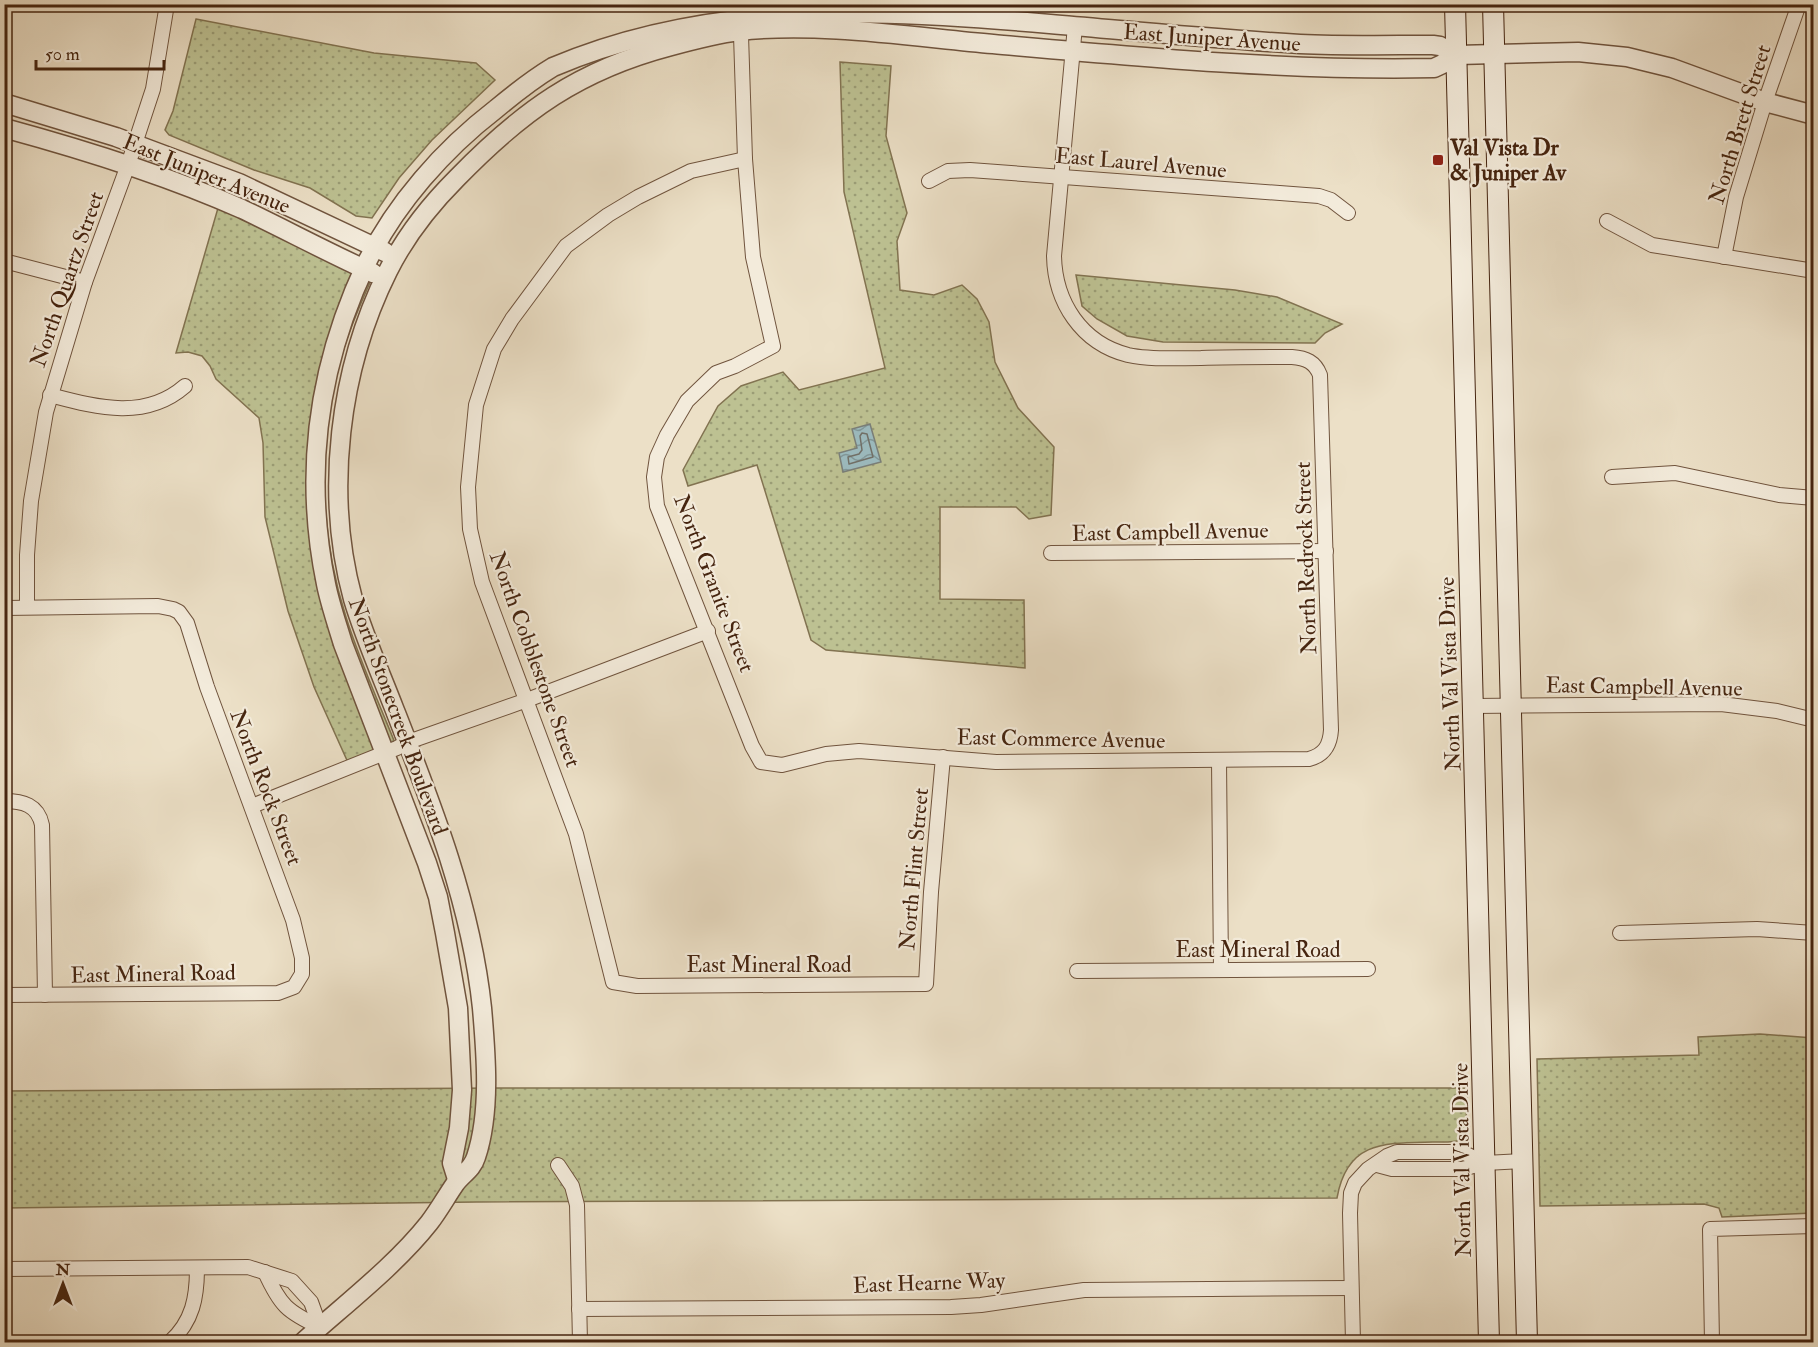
<svg xmlns="http://www.w3.org/2000/svg" width="1818" height="1347" viewBox="0 0 1818 1347" font-family="'IM FELL Double Pica',serif">
<style>
.park{fill:url(#park-dots);stroke:#827351;stroke-width:1.5}
.water{fill:url(#water-waves);stroke:#7a7f79;stroke-width:1.5}
.lines{fill:none;stroke-linecap:round;stroke-linejoin:round}
.shore{stroke:#717068;stroke-width:1.5}
.minor-casing{stroke:#70543e;stroke-width:16}
.tertiary-casing{stroke:#70543e;stroke-width:21}
.secondary-casing{stroke:#462510;stroke-width:22}
.minor{stroke:#f3ebdb;stroke-width:14}
.tertiary{stroke:#f3ebdb;stroke-width:18}
.secondary{stroke:#f3ebdb;stroke-width:20}
.poi-dot{fill:#8f2418;stroke:#f3ebdb;stroke-width:2}
.labels{text-anchor:middle;stroke-width:4.5;stroke-linejoin:round;paint-order:stroke}
.street-label{font-size:22px;fill:#462510;stroke:#f3ebdb}
.poi-label{font-size:22px;font-weight:bold;fill:#462510;stroke:#f3ebdb;text-anchor:start}
</style>
<defs>
<pattern id="park-dots" width="8" height="8" patternUnits="userSpaceOnUse" patternTransform="scale(1.5)"><rect width="8" height="8" fill="#bdc192"/><path d="M2 2h.1M6 6h.1" fill="none" stroke="#9b9d76" stroke-width="1.8" stroke-linecap="round"/></pattern>
<pattern id="water-waves" width="16" height="10" patternUnits="userSpaceOnUse" patternTransform="scale(1.5)"><rect width="16" height="10" fill="#9cbbbf"/><path d="M0 5q4-4 8 0t8 0" fill="none" stroke="#81989a"/></pattern>
</defs>
<rect width="100%" height="100%" fill="#ece0c7"/>
<filter id="stains"><feTurbulence type="fractalNoise" baseFrequency=".00333" numOctaves="4"/><feColorMatrix values="0 0 0 0 .2 0 0 0 0 .09 0 0 0 0 .02 0 0 0 .5 -.17"/></filter>
<radialGradient id="worn" r=".72"><stop offset=".6" stop-color="#630" stop-opacity="0"/><stop offset="1" stop-color="#630" stop-opacity=".3"/></radialGradient>
<!-- park -->
<g class="park">
<path d="M196 19 374 53 476 63 495 80 432 140 399 178 372 218 356 216 310 188 254 170 169 135 165 130 173 111Z"/>
<path d="M840 62 891 66 886 136 907 213 897 241 900 290 934 295 962 285 977 299 989 322 995 362 1018 408 1054 447 1051 515 1029 519 1016 507H940V599L1024 600 1025 668 826 650 811 640 757 465 688 486 683 470 718 406 741 386 783 372 799 390 885 368 844 192Z"/>
<path d="M218 208 374 273C364 297 353 320 345 345 317 432 318 530 346 617 360 662 380 705 397 748L350 767 314 687 288 611 265 517 263 443 259 418 216 379 210 366 202 356 188 352 176 353Z"/>
<path d="M1076 275 1235 290 1277 297 1342 324 1325 333 1315 343 1163 342 1127 336 1097 319 1082 306Z"/>
<path d="M1760 1034 1813 1038V1213L1722 1217 1719 1208 1704 1204 1540 1206 1537 1059 1699 1055 1698 1037Z"/>
<path d="M501 1088H1467L1466 1128 1461 1140C1452 1143 1442 1142 1433 1142 1386 1143 1347 1140 1337 1198L477 1202 5 1208 4 1091Z"/>
</g>
<!-- water -->
<path class="water" d="M870 424 881 462 843 472 839 453 857 448 852 429Z"/>
<g class="lines">
<!-- shore -->
<path class="shore" d="M862 433 867 434 873 457 849 464 848 457 859 454 862 450 860 436Z"/>
<defs>
<g id="minor">
<path d="M740 4 745 159 753 257 773 346 735 366 716 373 687 401 667 435 657 457 654 477 657 506 752 746 761 762 782 765 826 754 859 751 996 762 1309 759C1324 755 1330 746 1331 730L1320 375C1315 362 1306 358 1292 357 1262 357 1231 357 1201 358 1177 358 1151 360 1128 355 1081 343 1055 302 1054 256L1075 26"/>
<path d="M745 159 691 171 638 197 608 215 566 246 512 319 494 349 476 405 468 487 470 529 482 582 576 834 613 982 637 986 926 984 931 892 943 757"/>
<path d="M929 181 948 171 970 170 1319 196 1331 200 1348 213"/>
<path d="M1607 221 1652 245 1814 271"/>
<path d="M1724 257 1736 197 1765 102 1799 4"/>
<path d="M4 261 85 282"/>
<path d="M50 395C96 407 145 421 185 386"/>
<path d="M1612 477 1675 473 1779 495 1814 498"/>
<path d="M1051 553 1326 551"/>
<path d="M27 607V555L31 501 46 412 85 282 128 165 153 89 167 4"/>
<path d="M4 608 158 606 173 609 179 612 187 623 207 687 293 920 302 958V974L294 987 278 993 4 995"/>
<path d="M1474 706 1721 704 1777 711 1814 720"/>
<path d="M1219 761 1221 970"/>
<path d="M4 801C23 801 38 805 42 825L45 995"/>
<path d="M252 806 397 748 408 742 527 700 708 631"/>
<path d="M1620 933 1757 929 1814 933"/>
<path d="M1077 971 1368 969"/>
<path d="M558 1165 572 1186 577 1205 580 1342"/>
<path d="M1377 1165 1392 1169H1462L1485 1163 1523 1161"/>
<path d="M4 1269 248 1267 292 1281 311 1302 320 1327"/>
<path d="M265 1272C280 1305 287 1312 320 1327"/>
<path d="M579 1309 951 1307 981 1305 1084 1290 1351 1288"/>
<path d="M170 1342C193 1321 197 1297 197 1268"/>
<path d="M1353 1342 1350 1213 1351 1193 1355 1183 1368 1169 1387 1156 1397 1152H1462L1485 1163"/>
<path d="M1712 1342 1710 1229 1814 1226"/>
</g>
<g id="tertiary">
<path d="M4 103 116 137 239 183 385 252"/>
<path d="M4 128C85 150 166 175 242 209 286 230 329 253 373 273"/>
<path d="M457 1179 452 1163 459 1128 462 1090 458 1008 445 933 438 897 427 863 343 644C337 624 330 604 326 584 303 472 318 366 366 264 395 204 444 149 496 109 514 94 533 79 553 67 710 0 879 9 1050 24 1133 31 1216 39 1300 44 1344 46 1389 45 1433 45L1440 46 1457 55 1578 52 1627 57 1672 68 1765 102 1814 115"/>
<path d="M303 1342C344 1305 395 1266 429 1223 439 1210 446 1197 455 1184 462 1174 472 1170 476 1157 491 1112 486 1054 482 1008 471 903 432 805 394 708 380 672 364 636 353 599 324 493 339 369 388 271 405 237 430 205 457 178 522 111 579 70 671 46 693 40 716 34 739 31 819 22 913 37 993 44 1140 57 1287 71 1434 68L1449 61 1457 55"/>
</g>
<g id="secondary">
<path d="M1455 4 1489 1342"/>
<path d="M1493 4 1527 1342"/>
</g>
</defs>
<!-- minor casing -->
<use href="#minor" class="minor-casing"/>
<!-- tertiary casing -->
<use href="#tertiary" class="tertiary-casing"/>
<!-- secondary casing -->
<use href="#secondary" class="secondary-casing"/>
<!-- minor -->
<use href="#minor" class="minor"/>
<!-- tertiary -->
<use href="#tertiary" class="tertiary"/>
<!-- secondary -->
<use href="#secondary" class="secondary"/>
</g>
<!-- markers -->
<rect class="poi-dot" x="1432" y="154" width="12" height="12" rx="3"/>
<g class="labels">
<!-- street labels -->
<g class="street-label">
<text transform="translate(1212 37) rotate(4)" y="8">East Juniper Avenue</text>
<text transform="translate(1739 124) rotate(-73)" y="8">North Brett Street</text>
<text transform="translate(1141 162) rotate(5)" y="8">East Laurel Avenue</text>
<text transform="translate(207 173) rotate(22)" y="8">East Juniper Avenue</text>
<text transform="translate(66 279) rotate(-71)" y="8">North Quartz Street</text>
<text transform="translate(1170 531) rotate(-1)" y="8">East Campbell Avenue</text>
<text transform="translate(1305 558) rotate(-92)" y="8">North Redrock Street</text>
<text transform="translate(715 583) rotate(69)" y="8">North Granite Street</text>
<text transform="translate(536 659) rotate(70)" y="8">North Cobblestone Street</text>
<text transform="translate(1449 674) rotate(-92)" y="8">North Val Vista Drive</text>
<text transform="translate(1644 686) rotate(1)" y="8">East Campbell Avenue</text>
<text transform="translate(399 716) rotate(70)" y="8">North Stonecreek Boulevard</text>
<text transform="translate(1061 738) rotate(1)" y="8">East Commerce Avenue</text>
<text transform="translate(267 787) rotate(69)" y="8">North Rock Street</text>
<text transform="translate(913 869) rotate(-85)" y="8">North Flint Street</text>
<text x="1258" y="957">East Mineral Road</text>
<text x="769" y="972">East Mineral Road</text>
<text transform="translate(153 973) rotate(-1)" y="8">East Mineral Road</text>
<text transform="translate(1461 1160) rotate(-91)" y="8">North Val Vista Drive</text>
<text transform="translate(929 1282) rotate(-2)" y="8">East Hearne Way</text>
</g>
<!-- poi labels -->
<g class="poi-label">
<text x="1450" y="155">Val Vista Dr<tspan x="1450" dy="25">&amp; Juniper Av</tspan></text>
</g>
</g>
<!-- margin -->
<rect width="1818" height="1347" fill="none" stroke="#ece0c7" stroke-width="24"/>
<rect x="6" y="6" width="1806" height="1335" fill="none" stroke="#462510" stroke-width="3"/>
<rect x="12" y="12" width="1794" height="1323" fill="none" stroke="#462510" stroke-width="1.5"/>
<!-- north arrow -->
<g transform="translate(63 1284)" stroke="#f3ebdb" stroke-width="4.5" paint-order="stroke">
<path d="M0-4.5L10 22L0 15L-10 22Z" fill="#462510"/>
<text y="-9" font-size="16" font-weight="bold" text-anchor="middle" fill="#462510">N</text>
</g>
<!-- scale -->
<path d="M36 60v9h128v-9" fill="none" stroke="#462510" stroke-width="3"/>
<text x="45" y="60" font-size="18" fill="#462510" stroke="#f3ebdb" stroke-width="4.5" paint-order="stroke">50 m</text>
<rect width="100%" height="100%" filter="url(#stains)"/>
<rect width="100%" height="100%" fill="url(#worn)"/>
</svg>
